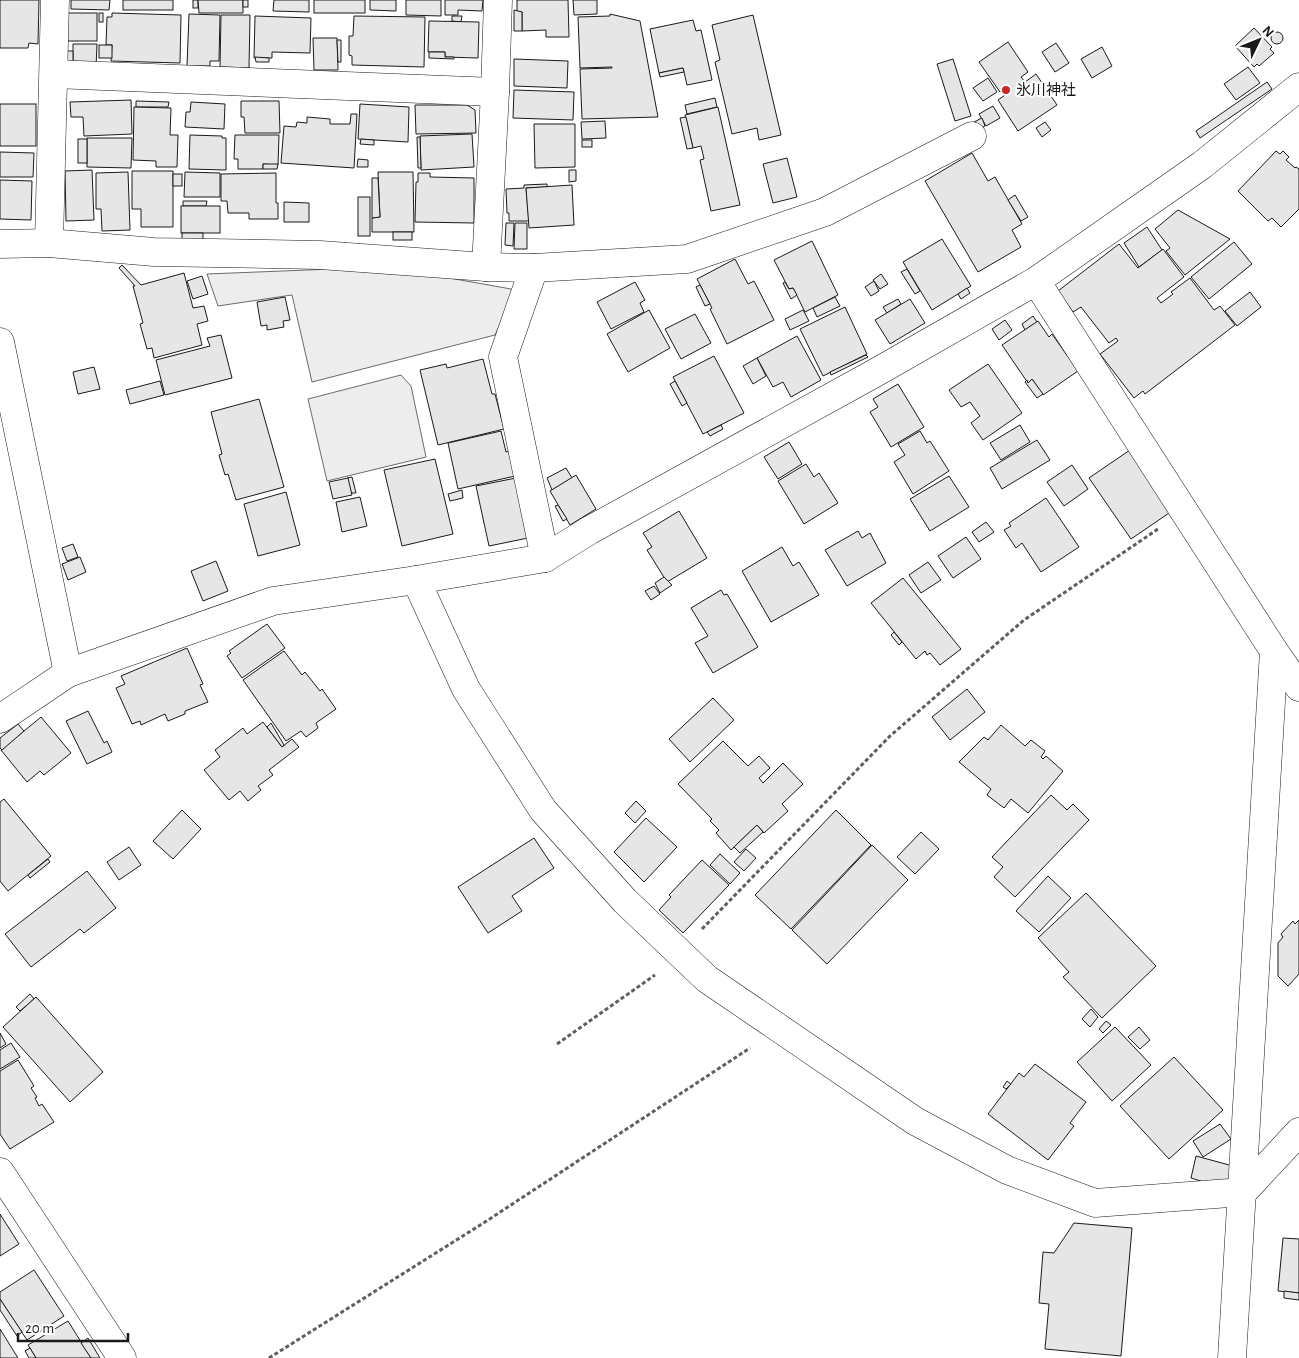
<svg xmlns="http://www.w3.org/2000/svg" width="1299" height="1358" viewBox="0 0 1299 1358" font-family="'Alegreya Sans','Noto Sans JP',sans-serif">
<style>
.built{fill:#ededed;stroke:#6a6a6a}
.building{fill:#e6e6e6;stroke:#1a1a1a}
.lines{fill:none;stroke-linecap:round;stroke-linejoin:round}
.minor-casing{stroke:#1a1a1a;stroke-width:29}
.path{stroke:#5f5f5f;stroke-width:3;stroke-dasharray:4 2.5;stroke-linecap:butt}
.minor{stroke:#fff;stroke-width:28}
.poi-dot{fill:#c62828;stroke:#fff;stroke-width:2}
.labels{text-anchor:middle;stroke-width:4;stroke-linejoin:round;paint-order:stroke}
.poi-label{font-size:15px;fill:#1a1a1a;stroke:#fff;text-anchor:start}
</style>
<rect width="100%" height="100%" fill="#fff"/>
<!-- built -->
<g class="built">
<path d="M333 269 427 274 511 289 513 296 495 335 312 382 292 295 218 306 207 274Z"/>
<path d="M401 375 411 386 426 457 327 481 308 399Z"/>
</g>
<!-- building -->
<g class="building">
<path d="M0 0H39L38 44 29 43 28 48H0Z"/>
<path d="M71 0H110L109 10 71 9Z"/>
<rect x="123" y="0" width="50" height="10"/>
<rect x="193" y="0" width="5" height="8"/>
<path d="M198 0H243V13H199Z"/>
<rect x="243" y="0" width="5" height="7"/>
<path d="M274 0H309V12L273 11Z"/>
<rect x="314" y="0" width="51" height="13"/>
<path d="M370 0H396V11L370 10Z"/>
<path d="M406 0H441V16L406 15Z"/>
<path d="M445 0H483L482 11 458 10V15H445Z"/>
<path d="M517 0H568L569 37H546V30L522 31V12H517Z"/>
<path d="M573 0H597V14L574 15Z"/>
<path d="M514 10 522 12V31H514Z"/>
<rect x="65" y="13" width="32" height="28"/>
<rect x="99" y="13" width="4" height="9"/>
<path d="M112 13 181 15 180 63 111 61 112 45H106L107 17H112Z"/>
<path d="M189 14 220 15 219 61H210V66H187Z"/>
<path d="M610 14 640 21 658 117 582 119 580 69 612 68V67L580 68 578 17 610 16Z"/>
<path d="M221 15H250L249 68 220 67Z"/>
<path d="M753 15 781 135 759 140 757 128 732 134 715 62 720 60 712 25Z"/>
<path d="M255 16 311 18 310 53 272 52V58H254Z"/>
<path d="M354 16 425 17 424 67 352 65V56L349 55V36H353Z"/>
<path d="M452 16H462L461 22 452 21Z"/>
<path d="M693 20 696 31 701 30 712 80 687 85 683 68 659 73 650 29Z"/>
<path d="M429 21 479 22 478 58 445 57V52H428Z"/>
<path d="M1254 28 1272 47 1270 49 1274 53 1259 66 1257 64 1254 67 1235 46Z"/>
<circle cx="1277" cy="38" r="6"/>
<path d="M313 38H337L338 70H314Z"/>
<path d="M337 40H341V62H338Z"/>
<path d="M1008 42 1028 72 1021 77 1025 82 1036 74 1057 105 1018 131 998 100 1008 93 1005 88 1000 92 979 62Z"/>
<path d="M1056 43 1069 63 1055 72 1042 52Z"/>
<path d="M73 44H97L96 68 73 66Z"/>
<rect x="99" y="45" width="13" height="13"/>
<path d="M1102 47 1112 66 1092 78 1081 59Z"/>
<path d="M64 51H73V66L65 59Z"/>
<path d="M429 52H445V57H454V59L429 58Z"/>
<path d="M255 57 269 58V62H256Z"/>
<path d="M514 59 568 61 567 88 514 86Z"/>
<path d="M953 59 971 116 955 121 937 64Z"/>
<path d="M1248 67 1260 83 1236 100 1224 84Z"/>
<path d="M683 68 684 72 660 77 659 73Z"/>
<path d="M988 78 997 92 983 101 973 88Z"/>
<path d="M1267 82 1272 89 1200 138 1196 131Z"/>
<path d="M514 90 574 92 573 120 513 118Z"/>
<path d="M715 98 717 107 687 114 685 105Z"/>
<path d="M131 100 132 134 84 136 83 117H71L70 102Z"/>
<path d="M136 101 169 102 168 107H136Z"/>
<path d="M241 101H279L280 133H245L244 117H241Z"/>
<path d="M191 102 225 104 224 129 185 127 186 112H190Z"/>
<rect x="0" y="104" width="36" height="42"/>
<path d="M360 104 409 107 408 142 358 139Z"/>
<path d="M415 105H467L475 110 476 133 416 134Z"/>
<path d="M993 106 1000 118 986 126 979 114Z"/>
<path d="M134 107 171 108 170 135H178L177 167H156V161L133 160Z"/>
<path d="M718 107 740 205 711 211 700 160 704 159 701 146 693 148 685 115Z"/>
<path d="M351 114H357L354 168 281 163 284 126 296 127 297 122 307 123V117L330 119V124H350Z"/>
<path d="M686 117 693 148 687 149 680 118Z"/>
<path d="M982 118 985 126 978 130 974 122Z"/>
<path d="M605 121 606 138 582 139 581 122Z"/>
<path d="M1045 122 1051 130 1042 137 1036 128Z"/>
<path d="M534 124H575V167L535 168Z"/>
<path d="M472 134 474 167 421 170 420 136Z"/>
<path d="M190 135 222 136V138H226V170L189 169Z"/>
<path d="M235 135H279L278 165 263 164V169H238V159H234Z"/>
<path d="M417 137H420L421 168H418Z"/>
<path d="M87 138H132L131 168 87 167Z"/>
<rect x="78" y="139" width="9" height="24"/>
<path d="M361 139 374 140V145L360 144Z"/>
<rect x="582" y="140" width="10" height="7"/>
<path d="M1276 151 1280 154 1283 151 1289 157 1286 160 1295 168 1296 167 1299 169V209L1281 227 1272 218 1268 221 1238 191Z"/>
<path d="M0 152 34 153 33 177H0Z"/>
<path d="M972 153 988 181 995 177 1022 224 1012 230 1021 247 978 272 925 181Z"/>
<path d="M787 158 797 197 773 203 763 164Z"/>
<path d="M358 159 368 160V167H357Z"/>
<path d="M263 164H278L277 169H263Z"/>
<path d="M92 170 94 220 66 221 65 171Z"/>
<path d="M569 170H576V181L569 182Z"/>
<path d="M132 171H173V227H141V209H132Z"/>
<path d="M128 172 130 230 102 231 101 209H96V173Z"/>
<path d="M185 172 220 173V197H184Z"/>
<path d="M378 172H413L414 232H372V218L380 217Z"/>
<path d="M276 173V203H278V219H249V213H228L227 201H221V174Z"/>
<path d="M418 173H430V177L474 178V223L415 222 416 182H418Z"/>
<rect x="173" y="174" width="9" height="12"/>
<path d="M372 178H378L380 217 372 218Z"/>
<path d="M0 180 32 181 31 220 0 219Z"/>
<path d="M547 184V187L526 188 529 221H509V213H507L506 189 524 188V185Z"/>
<path d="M572 185 574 225 529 228 526 188Z"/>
<path d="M1015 195 1028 217 1021 221 1008 200Z"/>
<rect x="358" y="197" width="12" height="39"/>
<path d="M183 201H207L206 206H183Z"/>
<path d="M284 202 309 203V222H284Z"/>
<rect x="181" y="206" width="39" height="27"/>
<path d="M1178 210 1230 239 1185 275 1166 251 1170 248 1155 229Z"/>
<path d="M506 223H514L513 246 505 245Z"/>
<path d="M515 223H527V249H514Z"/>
<path d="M1147 227 1162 250 1139 267 1124 243Z"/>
<rect x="393" y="232" width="19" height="8"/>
<path d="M182 233H203V241L182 240Z"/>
<path d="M942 239 971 286 932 310 903 262Z"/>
<path d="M812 241 838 295 805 312 793 288 789 289 774 260Z"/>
<path d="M1234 242 1252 264 1209 299 1191 277Z"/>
<path d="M1119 244 1138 268 1163 249 1184 277 1157 298 1161 303 1173 294 1171 292 1190 278 1214 310 1220 306 1235 325 1145 394 1143 391 1134 398 1100 354 1118 341 1116 338 1109 343 1081 307 1073 312 1058 291Z"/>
<path d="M735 259 748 284 754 281 774 320 727 344 710 309 712 308 697 279Z"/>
<path d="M122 265 141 285 184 273 193 308 204 306 208 321 197 324 202 345 154 358 152 348 147 349 140 324 143 323 133 286H135L119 268Z"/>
<path d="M907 269 920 291 915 294 901 272Z"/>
<path d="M881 274 888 284 880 289 873 280Z"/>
<path d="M202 276 208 294 193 299 187 281Z"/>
<path d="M874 281 879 291 871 296 865 287Z"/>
<path d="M635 282 645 300 640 303 644 312 611 329 597 302Z"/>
<path d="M785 282 789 289 793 288 797 295 791 299 783 283Z"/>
<path d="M700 285 710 304 705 306 696 287Z"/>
<path d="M967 288 970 293 961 299 958 294Z"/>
<path d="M1250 292 1261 307 1237 326 1225 311Z"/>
<path d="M285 297 290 320 283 321 284 327 267 330V325L261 326 257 302Z"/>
<path d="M835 297 840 306 817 317 813 308Z"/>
<path d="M898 299 901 304 887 313 883 307Z"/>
<path d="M910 299 925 323 890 344 875 320Z"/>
<path d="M845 307 867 354 823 376 800 329Z"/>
<path d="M649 310 670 348 628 372 607 334Z"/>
<path d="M803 310 809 321 790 330 785 319Z"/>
<path d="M695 314 711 343 681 359 665 329Z"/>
<path d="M1033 316 1037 322 1025 330 1022 324Z"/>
<path d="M1005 320 1012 330 999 340 992 329Z"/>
<path d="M1038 321 1049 337 1052 334 1078 371 1043 395 1032 379 1028 383 1002 345Z"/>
<path d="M221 335 232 378 165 395 156 360 210 346 207 338Z"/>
<path d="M797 336 821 380 791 397 783 382 773 387 757 358Z"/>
<path d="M866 355 868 357 831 375 830 372Z"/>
<path d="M714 356 744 413 703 434 673 377Z"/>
<path d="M757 358 766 376 753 384 743 366Z"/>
<path d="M483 359 492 394H495L504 429 438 445 420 370 446 364 447 368Z"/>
<path d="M988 364 1022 413 983 440 971 423 980 416 970 402 961 407 949 390Z"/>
<path d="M94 367 100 389 78 394 73 372Z"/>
<path d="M1032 379 1043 394 1037 398 1025 382 1027 380 1028 383Z"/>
<path d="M160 381 164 395 130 404 126 390Z"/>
<path d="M675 381 687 403 682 406 670 384Z"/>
<path d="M898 384 924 427 891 447 870 412 878 407 873 399Z"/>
<path d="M259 399 284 487 236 500 228 474 225 475 219 455 222 454 211 412Z"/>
<path d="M721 425 723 429 710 436 707 432Z"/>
<path d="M1020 425 1030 442 1001 460 990 443Z"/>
<path d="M501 431 506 452 510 451 515 476 458 489 448 443Z"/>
<path d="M920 431 927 443 930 441 949 471 913 494 894 462 905 455 898 444Z"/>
<path d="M1037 440 1050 460 1002 489 990 468Z"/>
<path d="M789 442 802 464 778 479 764 457Z"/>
<path d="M1130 450 1172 511 1131 539 1089 478Z"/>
<path d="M435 459 453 534 402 546 384 470Z"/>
<path d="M806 464 814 477 819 473 838 503 804 524 778 481Z"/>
<path d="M1072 465 1088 489 1064 506 1047 482Z"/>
<path d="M566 468 572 478 552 490 547 478Z"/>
<path d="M576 475 596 509 570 525 550 491Z"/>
<path d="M949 476 969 507 930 531 910 499Z"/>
<path d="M352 477 356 493H351L347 478Z"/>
<path d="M348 478 352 495 333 499 329 482Z"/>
<path d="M516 478 528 538 489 546 476 486Z"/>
<path d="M462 490 463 498 450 501 448 494Z"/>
<path d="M286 492 300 545 258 556 244 504Z"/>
<path d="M360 497 367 526 342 532 336 502Z"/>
<path d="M1046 498 1079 547 1041 572 1022 543 1016 548 1004 530 1011 526 1009 523Z"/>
<path d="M558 505 567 519 563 521 555 506Z"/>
<path d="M679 511 707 558 667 582 647 550 652 547 643 533Z"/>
<path d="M986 522 994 532 979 542 972 532Z"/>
<path d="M858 531 862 538 870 533 886 563 847 586 825 550Z"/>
<path d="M966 537 981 559 953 578 938 556Z"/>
<path d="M73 544 78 557 67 561 62 548Z"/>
<path d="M782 547 793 566 799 562 819 595 771 622 742 571Z"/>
<path d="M80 557 86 572 68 580 62 564Z"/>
<path d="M216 561 228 591 203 601 191 571Z"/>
<path d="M928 562 941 580 921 593 909 575Z"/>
<path d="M664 577 672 585 660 593 655 583Z"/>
<path d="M903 578 961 649 940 665 930 653 927 655 925 651 916 659 871 603Z"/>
<path d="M654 586 660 594 651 600 645 591Z"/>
<path d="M721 590 724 595 727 594 758 647 713 673 695 643 708 636 691 608Z"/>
<path d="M267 624 285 648 242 678 227 656 231 653 229 651Z"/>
<path d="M894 632 902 642 899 645 891 635Z"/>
<path d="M187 648 203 684 200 685 208 702 185 711V714L168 721 165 714 141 725 140 721 132 724 116 688 125 684 121 676Z"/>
<path d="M284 651 302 675 305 672 320 691 322 689 336 709 316 723 318 728 306 737 301 731 286 741 243 680Z"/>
<path d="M967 689 985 712 950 740 932 717Z"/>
<path d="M713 698 734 720 690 762 669 739Z"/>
<path d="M88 711 104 743 107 741 112 752 87 764 66 721Z"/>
<path d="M41 717 71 753 44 775 40 771 27 782 1 750Z"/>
<path d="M263 722 282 747 292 739 299 747 269 770 273 775 258 786 261 790 248 801 240 791 229 800 204 770 220 757 215 750 243 728 247 734Z"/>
<path d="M271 723 284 745 282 747 267 727Z"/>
<path d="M18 724 24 731 2 750 0 748V738Z"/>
<path d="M1001 725 1025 746 1031 740 1045 751 1041 757 1043 759 1046 756 1063 771 1028 813 1011 799 1004 808 987 795 991 789 959 762 984 737 988 740Z"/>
<path d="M723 741 748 766 759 756 770 768 759 778 763 783 783 763 803 784 782 804 788 811 764 833 757 825 731 850 716 833 719 830 710 821 712 819 678 784Z"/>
<path d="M1051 795 1067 810 1073 804 1089 820 1015 897 994 877 1003 867 992 857Z"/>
<path d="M4 799 51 856 8 891 0 881V802Z"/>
<path d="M636 801 646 811 635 823 625 813Z"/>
<path d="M182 810 201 829 173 859 153 841Z"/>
<path d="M836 810 871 845 791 929 755 895Z"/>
<path d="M646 818 677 847 644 882 614 852Z"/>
<path d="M757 825 763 832 740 853 734 847Z"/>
<path d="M921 832 939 849 915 874 897 857Z"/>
<path d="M534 838 554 868 512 896 522 911 488 933 458 887Z"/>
<path d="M872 845 908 880 827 964 792 930Z"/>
<path d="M129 847 141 865 119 880 107 862Z"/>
<path d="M746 849 756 858 744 871 734 862Z"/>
<path d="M720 854 740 873 730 884 710 865Z"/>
<path d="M48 859 50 862 30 878 28 875Z"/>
<path d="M702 860 729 885 683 933 659 910 671 897 669 895Z"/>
<path d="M87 871 116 908 84 933 80 929 31 967 5 934Z"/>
<path d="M1048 876 1071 898 1039 932 1016 911Z"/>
<path d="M1086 893 1156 966 1102 1018 1063 977 1069 972 1038 938Z"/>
<path d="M1299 920V974L1288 986 1278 976V943L1283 937 1281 934 1293 921 1295 924Z"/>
<path d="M30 994 34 999 20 1011 16 1007Z"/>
<path d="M36 997 103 1072 70 1102 3 1027Z"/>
<path d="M1091 1009 1098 1017 1090 1027 1082 1019Z"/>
<path d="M1106 1021 1111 1025 1103 1033 1099 1029Z"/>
<path d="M1115 1027 1151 1065 1112 1101 1077 1062Z"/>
<path d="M1139 1027 1150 1040 1140 1049 1128 1037Z"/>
<path d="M0 1033 6 1044 0 1048Z"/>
<path d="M11 1043 20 1057 0 1069V1050Z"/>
<path d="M1174 1057 1223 1110 1169 1159 1120 1106Z"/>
<path d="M18 1060 34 1086 31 1088 37 1097 35 1098 39 1106 42 1104 54 1122 10 1149 0 1134V1071Z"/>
<path d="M1035 1064 1086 1102 1070 1123 1074 1126 1048 1160 988 1114 1019 1073 1024 1077Z"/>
<path d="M1007 1081 1011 1084 1006 1089 1003 1087Z"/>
<path d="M1220 1124 1231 1139 1203 1157 1193 1141Z"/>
<path d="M1196 1156 1233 1166 1226 1189 1191 1178Z"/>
<path d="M0 1214 19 1244 0 1256Z"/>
<path d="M1074 1223 1132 1228 1121 1356 1045 1349 1049 1304 1039 1303 1043 1252 1054 1253Z"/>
<path d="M1283 1238 1299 1239V1293L1278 1291Z"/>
<path d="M34 1270 64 1316 27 1340 0 1299V1292Z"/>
<path d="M1284 1291 1299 1293V1300L1284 1298Z"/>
<path d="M0 1299 22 1332 17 1336 0 1310Z"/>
<path d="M68 1321 91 1358H36L28 1345Z"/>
<path d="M0 1329 18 1358H0Z"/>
<path d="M88 1338 100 1358H91L81 1343Z"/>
<path d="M30 1348 36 1358H29L25 1351Z"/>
</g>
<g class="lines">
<defs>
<g id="minor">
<path d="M54 74 495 92 486 267"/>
<path d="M495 92 498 0"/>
<path d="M49 243 55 0"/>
<path d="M0 244 49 243 154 252 320 255 486 267 534 268 687 259 825 212 972 136"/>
<path d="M534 268 503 357 545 558"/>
<path d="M1036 281 1274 651 1232 1358"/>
<path d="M0 342 68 673"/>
<path d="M416 580 466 689 543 810 625 901 707 979 915 1121 1007 1170 1095 1203 1243 1192 1299 1132"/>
<path d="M1274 651 1299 687"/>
<path d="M0 719 68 673 273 601 416 580 545 558 590 530 875 373 1036 281 1202 165 1299 87"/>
<path d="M0 1172 122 1358"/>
</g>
</defs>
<!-- minor casing -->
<use href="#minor" class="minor-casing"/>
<!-- path -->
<g class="path">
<path d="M702 929 890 736 1024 620 1158 529"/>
<path d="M557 1044 655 975"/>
<path d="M269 1358 485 1222 750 1048"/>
</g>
<!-- minor -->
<use href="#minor" class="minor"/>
</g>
<!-- markers -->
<circle class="poi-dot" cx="1006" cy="90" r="5"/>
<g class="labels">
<!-- poi labels -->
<g class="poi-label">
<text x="1016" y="95">氷川神社</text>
</g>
</g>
<!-- north arrow -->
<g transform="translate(1259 40) rotate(47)" stroke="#ffffff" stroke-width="4" paint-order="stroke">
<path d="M0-4L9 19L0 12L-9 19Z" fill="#1a1a1a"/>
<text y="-8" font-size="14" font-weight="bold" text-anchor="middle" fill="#1a1a1a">N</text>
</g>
<!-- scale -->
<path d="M18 1333v8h110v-8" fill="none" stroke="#1a1a1a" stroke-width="2.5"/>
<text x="25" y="1333" font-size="15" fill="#1a1a1a" stroke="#ffffff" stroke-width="4" paint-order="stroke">20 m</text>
</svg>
